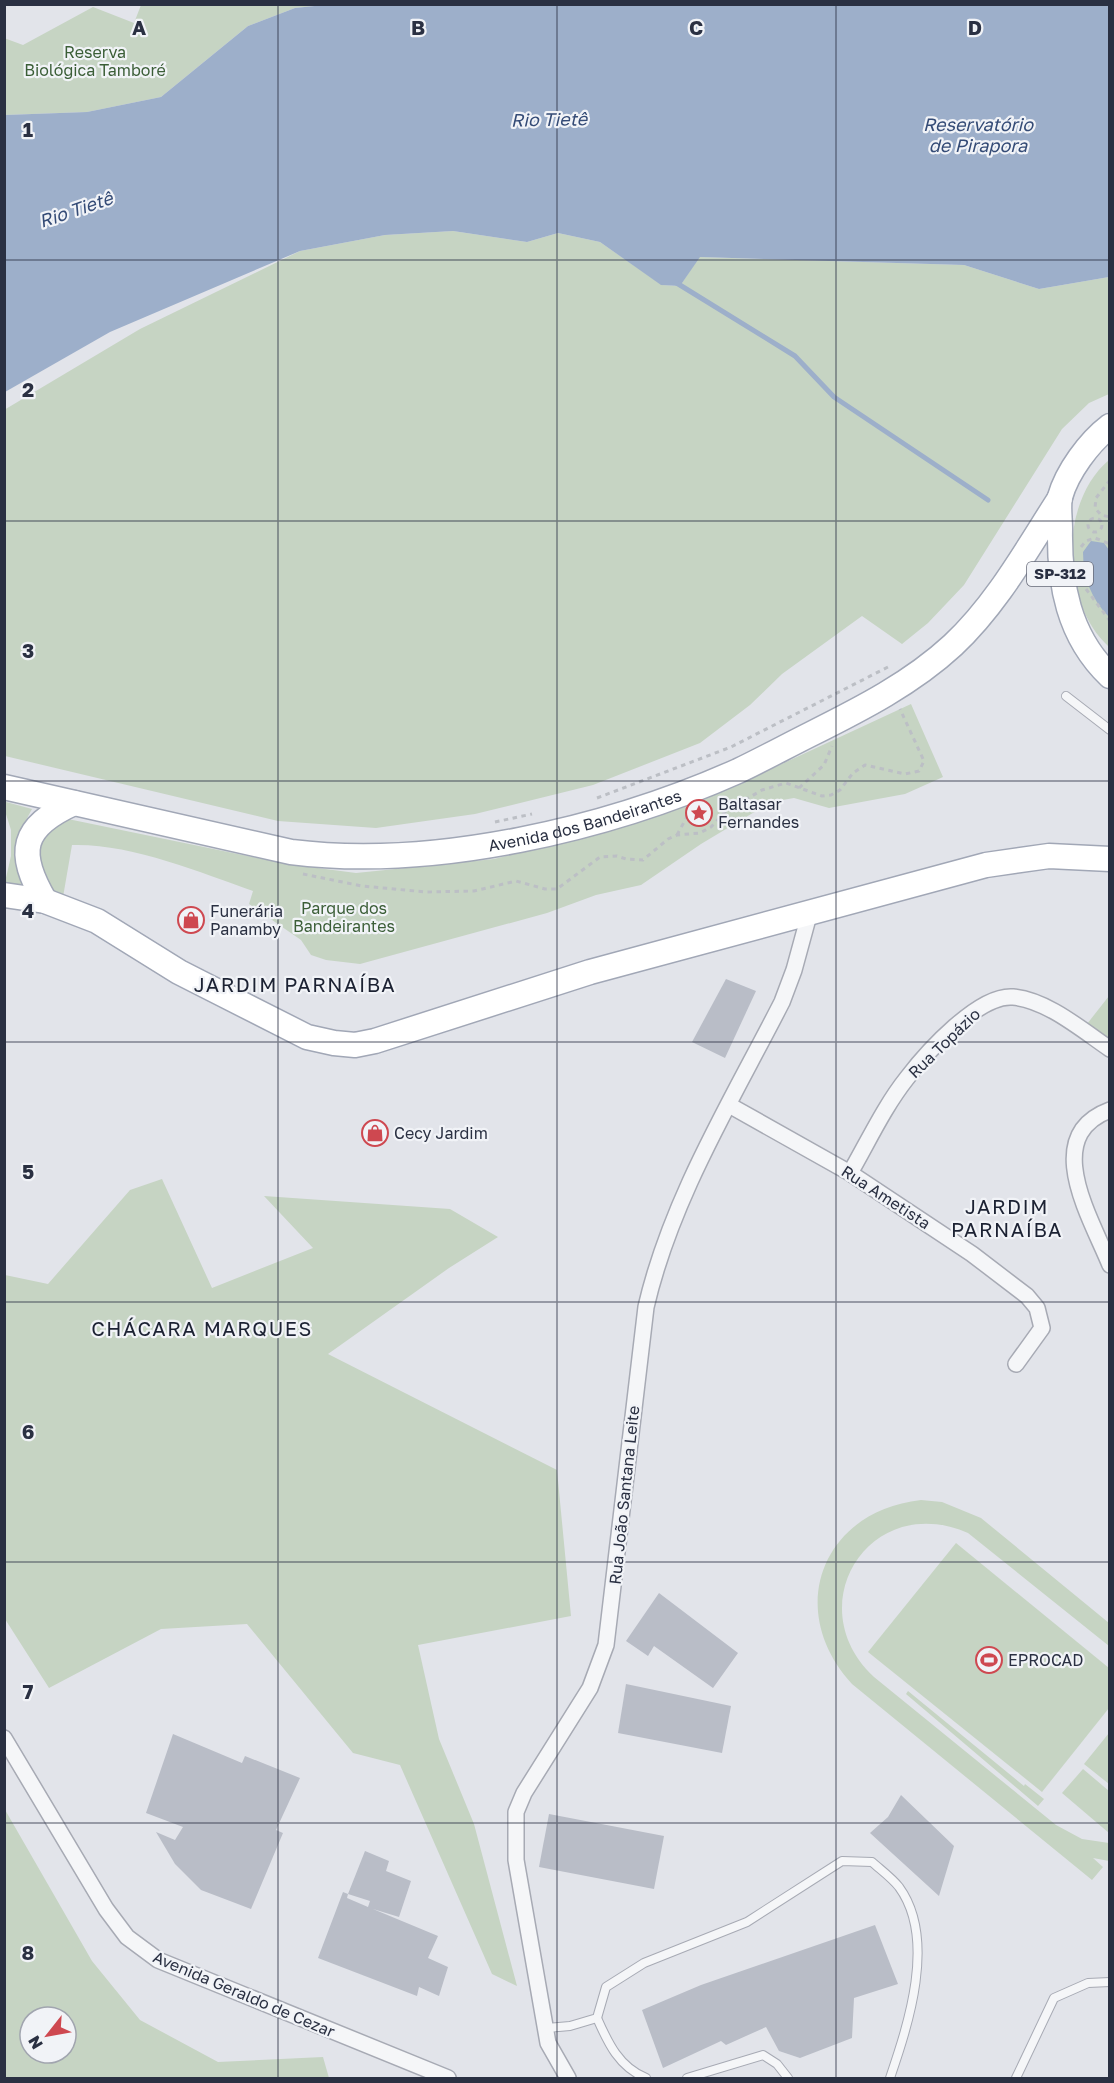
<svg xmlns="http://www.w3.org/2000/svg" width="1114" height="2083" viewBox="0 0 1114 2083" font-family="'Golos Text',sans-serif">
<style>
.green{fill:#c6d4c3;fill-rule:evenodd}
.water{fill:#9dafca}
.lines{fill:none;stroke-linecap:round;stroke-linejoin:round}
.stream{stroke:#9dafca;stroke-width:5}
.building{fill:#b9bdc7}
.lane-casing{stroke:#a7aab4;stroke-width:10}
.street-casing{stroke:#a7aab4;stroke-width:18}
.primary-casing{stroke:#a1a7b6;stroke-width:27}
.path{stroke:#bcbfc5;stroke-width:3;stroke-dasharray:4.5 4.5;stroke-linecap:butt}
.lane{stroke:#f5f6f8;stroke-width:8}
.street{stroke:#f5f6f8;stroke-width:15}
.primary{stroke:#fff;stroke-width:24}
.grid{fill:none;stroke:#2a3042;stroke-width:1.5;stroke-opacity:0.55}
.labels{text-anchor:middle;stroke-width:4.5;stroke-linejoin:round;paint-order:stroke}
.shield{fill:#f1f3f7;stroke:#666a78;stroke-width:1.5}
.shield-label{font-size:15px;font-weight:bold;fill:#2a3042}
.park-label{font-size:16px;fill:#3b5e37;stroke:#f1f3f7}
.poi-label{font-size:16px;fill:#2a3042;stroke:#f1f3f7;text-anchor:start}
.street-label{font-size:16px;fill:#2a3042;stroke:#f1f3f7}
.water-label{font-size:18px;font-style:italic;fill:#344b76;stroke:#f1f3f7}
.quarter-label{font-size:20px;letter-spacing:1.5px;fill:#1c2233;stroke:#f1f3f7}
.grid-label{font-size:20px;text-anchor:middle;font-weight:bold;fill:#2a3042;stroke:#f1f3f7;stroke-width:4.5;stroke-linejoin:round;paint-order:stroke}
</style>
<rect width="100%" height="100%" fill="#e2e4ea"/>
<!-- green -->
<g class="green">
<path d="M141 5H324L295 8 248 26 161 97 87 112 5 115 4 38 23 45 93 7 134 23Z"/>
<path d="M453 231 527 242 558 233 600 242 662 285 680 286 699 257 964 265 1039 289 1109 277V394L1089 403 1062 429 964 585 928 623 902 644 862 616 782 674 750 705 700 743 593 785 475 814 376 828 278 821 5 756 4 410 140 329 300 251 385 235Z"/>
<path d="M1109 460V647C1061 604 1058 503 1109 460Z"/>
<path d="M911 704 943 777 905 794 829 808 794 798 771 802 701 844 641 885 596 895 547 913 360 964 326 960 311 955 301 940 249 904 253 891C200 872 129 843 72 845L63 897C46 889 32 860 39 841 43 832 56 824 63 818L287 864 356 873 494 859 593 835 743 782Z"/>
<path d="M6 802 32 809 20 831 15 858 24 884 14 886 5 882 11 856V830L5 811Z"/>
<path d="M1109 996V1041L1087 1024Z"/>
<path d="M162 1179 212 1288 313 1248 264 1196 450 1209 498 1237 449 1268 328 1354 557 1470 571 1616 418 1645 439 1739 474 1824 517 1986 492 1974 400 1765 353 1753 247 1624 161 1629 49 1688 5 1619V1275L48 1284 130 1190Z"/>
<path d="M921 1500 942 1502 981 1518 1109 1623V1646L968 1533C871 1490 797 1605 874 1677L1056 1825 1082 1839 1109 1843V1861L1093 1858 1103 1867 1092 1880 852 1684C784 1610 822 1511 921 1500Z"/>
<path d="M956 1543 1109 1668V1708L1042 1792 868 1652Z"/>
<path d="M908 1691 1024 1786 1025 1784 1044 1799 1038 1806 906 1694Z"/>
<path d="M1109 1733V1784L1084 1764Z"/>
<path d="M1083 1769 1109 1791V1833L1062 1793Z"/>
<path d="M4 1808 92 1961 140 2020 218 2062 323 2057 329 2078H5ZM30 2017H66V2053H30Z"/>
</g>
<!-- water -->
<g class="water">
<path d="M324 5H1109V277L1039 289 964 265 700 257 680 286 661 285 600 242 558 233 527 242 453 231 385 235 300 251 110 332 5 392V115L87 112 161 97 248 26 295 8Z"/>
<path d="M1091 541 1104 543 1109 550V617C1091 599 1083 577 1083 552Z"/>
</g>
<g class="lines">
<!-- stream -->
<path class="stream" d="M675 282 795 356 834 397 988 500"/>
</g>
<!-- building -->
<g class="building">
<path d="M726 979 756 991 725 1058 692 1042Z"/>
<path d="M659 1593 738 1653 713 1688 654 1646 648 1656 626 1641Z"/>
<path d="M626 1684 731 1706 722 1753 618 1733Z"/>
<path d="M173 1734 242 1763 245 1756 300 1778 276 1830 283 1833 251 1909 201 1890 175 1864 156 1832 175 1840 183 1827 146 1813Z"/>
<path d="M901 1795 954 1846 939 1896 870 1833 888 1817Z"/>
<path d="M549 1814 664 1836 654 1889 539 1867Z"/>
<path d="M365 1851 389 1861 386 1871 411 1881 399 1917 373 1909 438 1936 428 1958 448 1967 439 1996 419 1987 417 1996 318 1958 343 1892 348 1894 347 1898 368 1907 370 1901 348 1894Z"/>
<path d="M875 1925 898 1984 854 1998 852 2038 800 2058 779 2051 766 2027 726 2045 721 2041 663 2068 642 2010 701 1985Z"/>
</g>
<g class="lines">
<defs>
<g id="lane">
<path d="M1066 696 1110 730"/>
<path d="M597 2018C608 2043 619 2067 646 2078"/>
<path d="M547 2028 570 2026 597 2018 606 1987 644 1963 747 1922 842 1861 872 1862C881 1870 892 1878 899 1887 937 1939 908 2025 890 2078"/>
<path d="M687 2078 763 2055 777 2064 788 2078"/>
<path d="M1016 2078 1054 1998 1088 1983 1110 1982"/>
</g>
<g id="street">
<path d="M729 1105 850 1173 972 1254 1027 1296 1037 1308 1042 1328 1016 1364"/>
<path d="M1110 1110C1040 1136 1091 1218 1110 1265"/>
<path d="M850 1173C868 1142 884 1107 907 1078 927 1052 979 994 1013 997 1047 1000 1082 1030 1110 1049"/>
<path d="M4 1738 106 1909 127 1937 158 1960 448 2078"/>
<path d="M568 2078 548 2043 516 1860V1812L524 1793 590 1688 606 1645 646 1307C671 1199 732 1100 782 1002L794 970 809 915"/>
</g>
<g id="primary">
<path d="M1110 426C1089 442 1067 472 1060 497 1058 506 1060 519 1060 529 1059 583 1068 636 1110 676"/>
<path id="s1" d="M4 787 291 852C434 870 608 829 738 771 763 759 787 746 811 734 861 709 912 683 953 645 997 604 1027 549 1060 498"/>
<path d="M4 895 45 901 97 921 179 972 307 1037 334 1043 355 1045 375 1041 590 972 986 865 1049 856 1110 859"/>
<path d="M45 901C16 852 21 827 74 803"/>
</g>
</defs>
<!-- lane casing -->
<use href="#lane" class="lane-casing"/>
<!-- street casing -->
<use href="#street" class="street-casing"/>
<!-- primary casing -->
<use href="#primary" class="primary-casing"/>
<!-- path -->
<g class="path">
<path d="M1110 480 1096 498 1095 508 1101 515 1110 517"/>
<circle cx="1095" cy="525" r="7"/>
<path d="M1081 547 1086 541 1095 538 1110 544"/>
<path d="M1086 589 1110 621"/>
<path d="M799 788 824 765 832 746"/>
<path d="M597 798 731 747 888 667"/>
<path d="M495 822 532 814"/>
<path d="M677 835 689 813"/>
<path d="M303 874 362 886 426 892 474 891 516 881 545 889H557L600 857 617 856 626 859 643 860 668 839 677 835 700 833 711 827 726 811 762 790 786 783 822 796 831 795 840 790 853 773 865 765 905 774 919 771 924 761 900 709"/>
</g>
<!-- lane -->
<use href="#lane" class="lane"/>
<!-- street -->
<use href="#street" class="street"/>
<!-- primary -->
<use href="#primary" class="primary"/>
</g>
<!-- grid -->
<path class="grid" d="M278 4V2078M557 4V2078M836 4V2078M4 260H1110M4 521H1110M4 781H1110M4 1042H1110M4 1302H1110M4 1562H1110M4 1823H1110"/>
<!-- icons -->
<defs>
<symbol id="sight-ring" viewBox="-11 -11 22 22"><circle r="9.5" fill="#f1f3f7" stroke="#ce4850" stroke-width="1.5"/><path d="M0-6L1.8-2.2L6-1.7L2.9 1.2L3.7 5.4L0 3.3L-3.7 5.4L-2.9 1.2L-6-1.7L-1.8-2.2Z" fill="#ce4850"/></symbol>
<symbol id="shop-ring" viewBox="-11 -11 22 22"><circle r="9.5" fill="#f1f3f7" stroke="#ce4850" stroke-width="1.5"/><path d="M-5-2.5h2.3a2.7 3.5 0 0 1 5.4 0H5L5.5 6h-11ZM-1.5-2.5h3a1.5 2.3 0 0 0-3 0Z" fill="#ce4850"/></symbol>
<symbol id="stadium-ring" viewBox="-11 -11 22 22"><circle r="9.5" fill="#f1f3f7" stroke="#ce4850" stroke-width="1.5"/><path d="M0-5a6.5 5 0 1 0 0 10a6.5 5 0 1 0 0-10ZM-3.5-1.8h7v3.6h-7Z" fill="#ce4850"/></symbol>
</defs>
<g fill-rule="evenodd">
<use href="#sight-ring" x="684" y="798" width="30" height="30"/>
<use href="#shop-ring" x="176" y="905" width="30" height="30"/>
<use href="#shop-ring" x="360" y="1118" width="30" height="30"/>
<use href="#stadium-ring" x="974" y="1645" width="30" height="30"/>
</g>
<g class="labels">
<!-- shield labels -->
<rect class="shield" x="1027" y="562" width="66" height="24" rx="4.5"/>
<g class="shield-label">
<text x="1060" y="579">SP-312</text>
</g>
<!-- park labels -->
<g class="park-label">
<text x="95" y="58">Reserva<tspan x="95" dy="18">Biológica Tamboré</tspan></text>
<text x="344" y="914">Parque dos<tspan x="344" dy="18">Bandeirantes</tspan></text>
</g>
<!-- poi labels -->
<g class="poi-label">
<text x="718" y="810">Baltasar<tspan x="718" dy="18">Fernandes</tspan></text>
<text x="210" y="917">Funerária<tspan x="210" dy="18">Panamby</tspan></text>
<text x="394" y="1139">Cecy Jardim</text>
<text x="1008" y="1666">EPROCAD</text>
</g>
<!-- street labels -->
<g class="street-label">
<text dy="6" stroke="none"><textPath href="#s1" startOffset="592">Avenida dos Bandeirantes</textPath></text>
<text transform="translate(944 1043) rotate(-44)" y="6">Rua Topázio</text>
<text transform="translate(886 1197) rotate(33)" y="6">Rua Ametista</text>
<text transform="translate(624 1495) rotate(-84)" y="6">Rua João Santana Leite</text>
<text transform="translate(244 1994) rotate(23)" y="6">Avenida Geraldo de Cezar</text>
</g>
<!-- water labels -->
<g class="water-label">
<text transform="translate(549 120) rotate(-1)" y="6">Rio Tietê</text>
<text x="978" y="131">Reservatório<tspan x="978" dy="21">de Pirapora</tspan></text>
<text transform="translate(76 210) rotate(-19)" y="6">Rio Tietê</text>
</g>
<!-- quarter labels -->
<g class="quarter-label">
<text x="295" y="992">JARDIM PARNAÍBA</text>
<text x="1007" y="1214">JARDIM<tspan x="1007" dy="23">PARNAÍBA</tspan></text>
<text x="202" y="1336">CHÁCARA MARQUES</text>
</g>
</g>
<g class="grid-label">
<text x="139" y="35">A</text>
<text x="418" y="35">B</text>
<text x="696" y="35">C</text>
<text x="975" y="35">D</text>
<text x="28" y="137">1</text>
<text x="28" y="397">2</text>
<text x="28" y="658">3</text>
<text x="28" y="918">4</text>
<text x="28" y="1179">5</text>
<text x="28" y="1439">6</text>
<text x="28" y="1699">7</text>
<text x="28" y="1960">8</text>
</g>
<!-- border -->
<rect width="1114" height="2083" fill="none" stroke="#2a3042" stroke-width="12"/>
<!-- north arrow -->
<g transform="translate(48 2035) rotate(239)"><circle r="28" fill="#f1f3f7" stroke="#a1a5af" stroke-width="1.5"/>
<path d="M0-4.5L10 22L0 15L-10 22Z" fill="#ce4850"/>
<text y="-9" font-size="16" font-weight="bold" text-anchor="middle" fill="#2a3042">N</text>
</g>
</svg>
